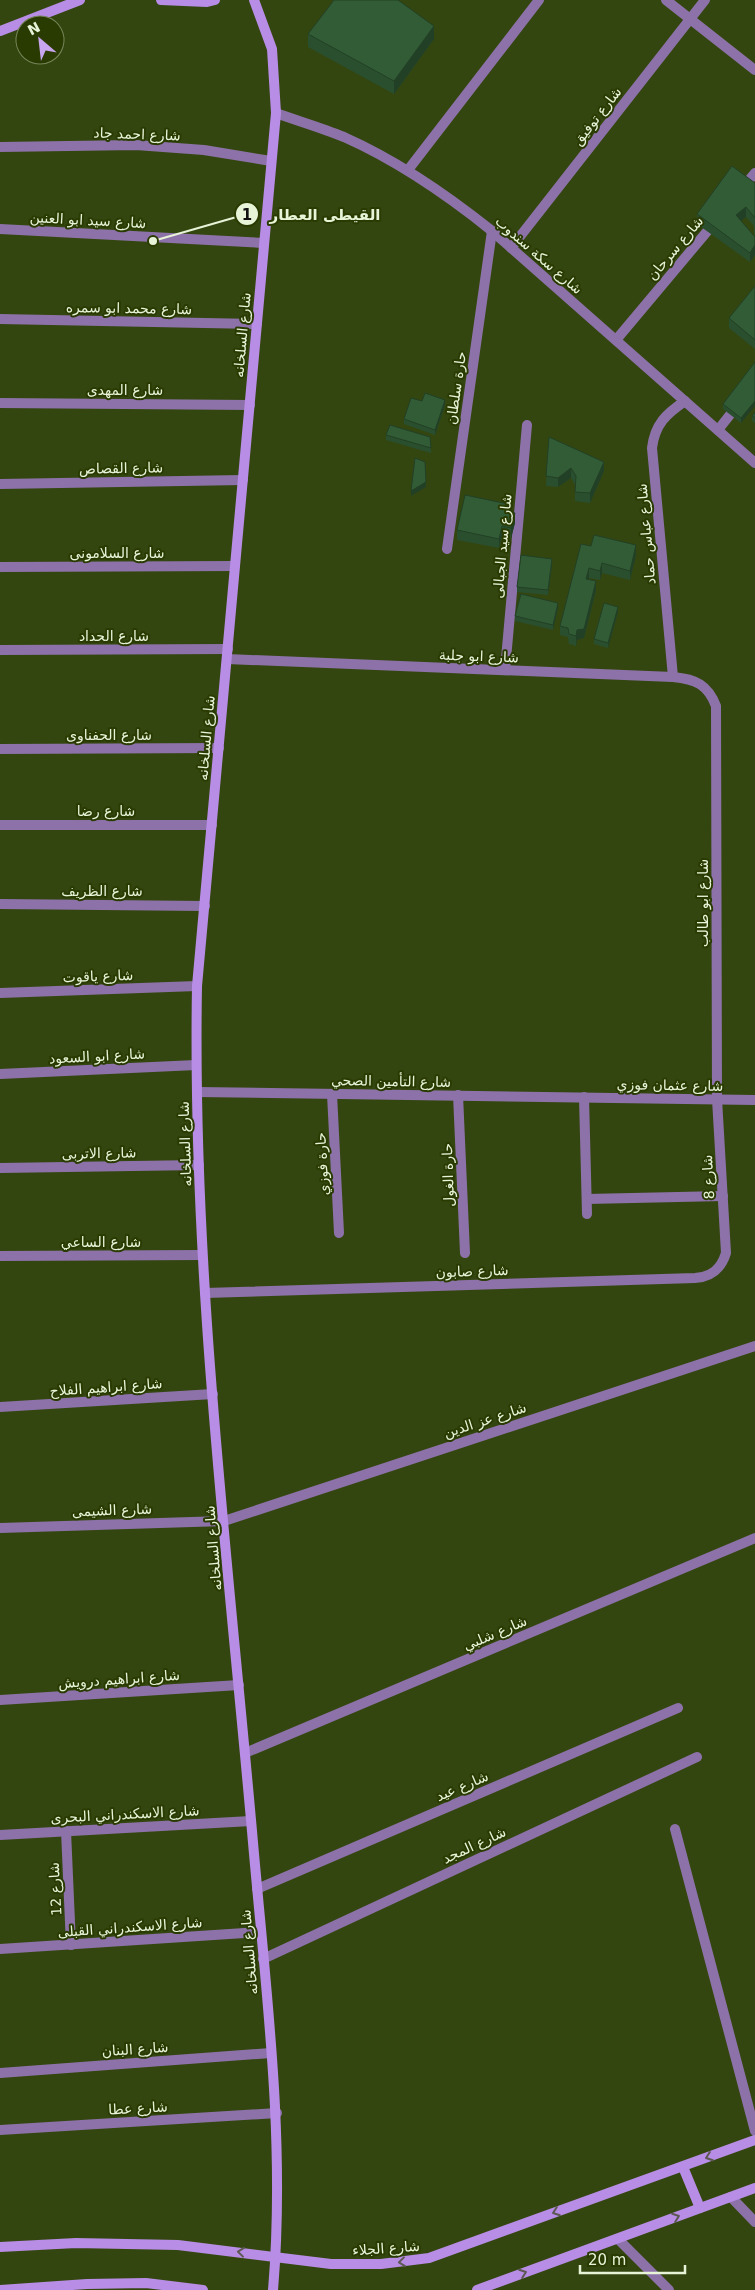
<svg xmlns="http://www.w3.org/2000/svg" width="755" height="2290" viewBox="0 0 755 2290" font-family="'DejaVu Sans','Noto Naskh Arabic',sans-serif">
<style>
.lines{fill:none;stroke-linecap:round;stroke-linejoin:round}
.lane{stroke:#8d72aa;stroke-width:10}
.street{stroke:#8d72aa;stroke-width:10}
.secondary{stroke:#b88de6;stroke-width:10}
.wall{fill:#2a4f2e}
.shaded-wall{fill:#224025}
.building{fill:#315c35;stroke:#224025}
.oneway{stroke:#5c5852}
.labels{text-anchor:middle;stroke-width:4;stroke-linejoin:round;paint-order:stroke}
.street-label{font-size:14px;fill:#e8f4d8;stroke:#2a3b02}
.leader{fill:none;stroke:#e8f4d8;stroke-width:2}
.callout-dot{fill:#e8f4d8;stroke:#2a3b02;stroke-width:2}
.mark-label{font-size:15px;text-anchor:middle;font-weight:bold;fill:#111}
.callout-label{font-size:15px;text-anchor:middle;font-weight:bold;fill:#e8f4d8;stroke:#2a3b02;stroke-width:4;stroke-linejoin:round;paint-order:stroke}
</style>
<rect width="100%" height="100%" fill="#344610"/>
<g class="lines">
<!-- lane -->
<path class="lane" d="M675 1829 755 2131"/>
<!-- street -->
<g class="street">
<path d="M666 0 755 70"/>
<path d="M276 113C298 121 322 128 344 137 398 161 446 194 492 231L755 463"/>
<path d="M0 147 136 145 204 150 271 161"/>
<path d="M408 170 539 0"/>
<path d="M741 190 755 173"/>
<path d="M0 229 264 243"/>
<path d="M511 248 705 0"/>
<path d="M0 319 257 324"/>
<path d="M616 340 715 222"/>
<path d="M0 403 250 405"/>
<path d="M718 430 755 383"/>
<path d="M0 484 243 480"/>
<path d="M447 549 492 231"/>
<path d="M0 567 235 566"/>
<path d="M0 650 228 649"/>
<path d="M505 670 527 425"/>
<path d="M673 677 652 448C655 424 666 414 685 401"/>
<path d="M0 749 219 748"/>
<path d="M0 825H212"/>
<path d="M0 904 205 906"/>
<path d="M0 993 197 986"/>
<path d="M0 1074 196 1065"/>
<path d="M197 1092 755 1100"/>
<path d="M332 1094 339 1233"/>
<path d="M458 1095 465 1253"/>
<path d="M584 1097 587 1214"/>
<path d="M0 1168 199 1165"/>
<path d="M587 1199 723 1196"/>
<path d="M0 1256 202 1255"/>
<path d="M205 1293 695 1278C712 1277 721 1269 726 1253L717 1099 716 706C708 685 696 679 673 677L227 659"/>
<path d="M0 1407 213 1394"/>
<path d="M0 1528 224 1521 755 1346"/>
<path d="M0 1700 239 1685"/>
<path d="M245 1753 755 1538"/>
<path d="M66 1831 71 1945"/>
<path d="M0 1835 251 1821"/>
<path d="M257 1889 678 1708"/>
<path d="M0 1949 261 1932"/>
<path d="M263 1959 697 1757"/>
<path d="M0 2073 271 2053"/>
<path d="M0 2130 277 2113"/>
<path d="M731 2197 755 2222"/>
<path d="M618 2239 669 2290"/>
</g>
<!-- secondary -->
<g class="secondary">
<path d="M161 0 207 2 215 0"/>
<path d="M254 0 272 49 276 113 197 986C192 1268 227 1550 252 1831 265 1984 286 2137 273 2290"/>
<path d="M0 31 80 0"/>
<path d="M683 2167 700 2208"/>
<path d="M0 2247 76 2243 178 2245 331 2264H381L429 2258 755 2140"/>
<path d="M0 2290 87 2284 146 2283 203 2290"/>
<path d="M477 2290 755 2188"/>
</g>
</g>
<!-- wall -->
<g class="wall">
<path d="M308 34 434 39 394 94 308 47Z"/>
<path d="M755 183V235L754 234V226L746 217 741 221 755 237V255L750 262 697 224V214Z"/>
<path d="M755 286V349L729 328V318Z"/>
<path d="M755 362 741 423 723 409V404Z"/>
<path d="M422 401 445 405 435 435 404 424V419Z"/>
<path d="M755 412V423L752 421V416Z"/>
<path d="M386 435 431 448V453L386 440Z"/>
<path d="M549 437 604 471 590 503 575 501V485L571 478 558 487 546 486Z"/>
<path d="M508 512 515 523 511 538 502 536 499 548 457 540V530Z"/>
<path d="M591 546 636 555 630 580 602 573 600 580 589 578 588 579 596 590 584 638 577 640 576 646 569 644 568 637 560 635V626Z"/>
<path d="M552 564 548 595 517 592V587Z"/>
<path d="M558 608 553 630 515 621V616Z"/>
<path d="M618 612 608 648 594 644V639Z"/>
</g>
<!-- shaded-wall -->
<g class="shaded-wall">
<path d="M434 26V39L394 94V81Z"/>
<path d="M746 207V217L736 225V215Z"/>
<path d="M755 245V255L750 262V253Z"/>
<path d="M445 400V405L435 435V430Z"/>
<path d="M755 401V406L741 423V418Z"/>
<path d="M604 462V471L590 503V493Z"/>
<path d="M571 468V478L558 487V478Z"/>
<path d="M426 482V487L411 496V491Z"/>
<path d="M515 513V523L511 538V528Z"/>
<path d="M502 526V536L499 548V539Z"/>
<path d="M636 545V555L630 580V571Z"/>
<path d="M552 559V564L548 595V590Z"/>
<path d="M602 563V573L600 580V571Z"/>
<path d="M589 568V578L586 588V579Z"/>
<path d="M596 581V590L584 638 577 640 576 646V636L577 630Z"/>
<path d="M558 603V608L553 630V625Z"/>
<path d="M618 607V612L608 648V643Z"/>
</g>
<!-- building -->
<g class="building">
<path d="M334 0H398L434 26 394 81 308 34Z"/>
<path d="M732 166 755 183V218L746 207 736 215 755 237V245L750 253 697 214Z"/>
<path d="M755 286V340L729 318Z"/>
<path d="M755 362V401L741 418 723 404Z"/>
<path d="M425 393 445 400 435 430 404 419 411 398 422 401Z"/>
<path d="M755 412V418L752 416Z"/>
<path d="M390 425 430 437 431 448 386 435Z"/>
<path d="M549 437 604 462 590 493 575 492 576 476 571 468 558 478 546 476Z"/>
<path d="M415 458 425 462 426 482 411 491Z"/>
<path d="M465 495 508 504 506 511 515 513 511 528 502 526 499 539 457 530Z"/>
<path d="M594 535 636 545 630 571 602 563 600 571 589 568 586 579 596 581 584 629 577 630 576 636 569 634 568 628 560 626 581 544 591 546Z"/>
<path d="M521 555 552 559 548 590 517 587Z"/>
<path d="M521 594 558 603 553 625 515 616Z"/>
<path d="M604 603 618 607 608 643 594 639Z"/>
</g>
<!-- one-way arrows -->
<defs><path id="oneway-chevron" d="M-2-3.5L2.5 0L-2 3.5" fill="none" stroke-width="1.6" stroke-linecap="round" stroke-linejoin="round" transform="scale(1.25)"/></defs>
<g class="oneway">
<use href="#oneway-chevron" transform="translate(709 2157) rotate(160)"/>
<use href="#oneway-chevron" transform="translate(556 2212) rotate(160)"/>
<use href="#oneway-chevron" transform="translate(676 2217) rotate(-20)"/>
<use href="#oneway-chevron" transform="translate(241 2252) rotate(-173)"/>
<use href="#oneway-chevron" transform="translate(402 2262) rotate(173)"/>
<use href="#oneway-chevron" transform="translate(523 2273) rotate(-20)"/>
</g>
<g class="labels">
<!-- street labels -->
<g class="street-label">
<text transform="translate(597 116) rotate(-52)" y="5">شارع توفيق</text>
<text transform="translate(137 134) rotate(2)" y="5">شارع احمد جاد</text>
<text transform="translate(88 220) rotate(3)" y="5">شارع سيد ابو العنين</text>
<text transform="translate(675 248) rotate(-50)" y="5">شارع سرحان</text>
<text transform="translate(539 255) rotate(41)" y="5">شارع سكة سندوب</text>
<text transform="translate(129 308) rotate(1)" y="5">شارع محمد ابو سمره</text>
<text transform="translate(242 335) rotate(-85)" y="5">شارع السلخانه</text>
<text transform="translate(456 388) rotate(-82)" y="5">حارة سلطان</text>
<text x="125" y="395">شارع المهدى</text>
<text transform="translate(121 468) rotate(-1)" y="5">شارع القصاص</text>
<text transform="translate(646 534) rotate(-95)" y="5">شارع عباس حماد</text>
<text transform="translate(502 546) rotate(-85)" y="5">شارع سيد الجبالى</text>
<text x="117" y="558">شارع السلامونى</text>
<text x="114" y="641">شارع الحداد</text>
<text transform="translate(479 656) rotate(2)" y="5">شارع ابو جلبة</text>
<text x="109" y="740">شارع الحفناوى</text>
<text transform="translate(206 738) rotate(-85)" y="5">شارع السلخانه</text>
<text x="106" y="816">شارع رضا</text>
<text x="102" y="896">شارع الظريف</text>
<text transform="translate(703 903) rotate(-90)" y="5">شارع ابو طالب</text>
<text transform="translate(98 976) rotate(-2)" y="5">شارع ياقوت</text>
<text transform="translate(97 1056) rotate(-3)" y="5">شارع ابو السعود</text>
<text transform="translate(391 1081) rotate(1)" y="5">شارع التأمين الصحي</text>
<text transform="translate(670 1085) rotate(1)" y="5">شارع عثمان فوزي</text>
<text transform="translate(185 1144) rotate(-92)" y="5">شارع السلخانه</text>
<text transform="translate(99 1153) rotate(-1)" y="5">شارع الاتربى</text>
<text transform="translate(322 1164) rotate(-93)" y="5">حارة فوزي</text>
<text transform="translate(448 1175) rotate(-92)" y="5">حارة الغول</text>
<text transform="translate(708 1177) rotate(-93)" y="5">شارع 8</text>
<text x="101" y="1247">شارع الساعي</text>
<text transform="translate(472 1271) rotate(-2)" y="5">شارع صابون</text>
<text transform="translate(106 1387) rotate(-4)" y="5">شارع ابراهيم الفلاح</text>
<text transform="translate(485 1420) rotate(-18)" y="5">شارع عز الدين</text>
<text transform="translate(112 1510) rotate(-2)" y="5">شارع الشيمى</text>
<text transform="translate(213 1548) rotate(-95)" y="5">شارع السلخانه</text>
<text transform="translate(495 1633) rotate(-23)" y="5">شارع شلبي</text>
<text transform="translate(119 1679) rotate(-4)" y="5">شارع ابراهيم درويش</text>
<text transform="translate(462 1786) rotate(-23)" y="5">شارع عيد</text>
<text transform="translate(125 1814) rotate(-3)" y="5">شارع الاسكندراني البحرى</text>
<text transform="translate(474 1845) rotate(-25)" y="5">شارع المجد</text>
<text transform="translate(55 1889) rotate(-93)" y="5">شارع 12</text>
<text transform="translate(130 1927) rotate(-4)" y="5">شارع الاسكندراني القبلى</text>
<text transform="translate(249 1952) rotate(-95)" y="5">شارع السلخانه</text>
<text transform="translate(135 2049) rotate(-4)" y="5">شارع البنان</text>
<text transform="translate(138 2108) rotate(-3)" y="5">شارع عطا</text>
<text transform="translate(386 2248) rotate(-4)" y="5">شارع الجلاء</text>
</g>
</g>
<!-- callouts -->
<path class="leader" d="M153 241L247 214"/>
<g class="callout-dot">
<circle cx="153" cy="241" r="5"/>
<circle cx="247" cy="214" r="12"/>
</g>
<g class="mark-label">
<text x="247" y="220">1</text>
</g>
<g class="callout-label">
<text x="325" y="220">القيطى العطار</text>
</g>
<!-- north arrow -->
<g transform="translate(40 40) rotate(332)"><circle r="24" fill="#2a3b02" stroke="#768558"/>
<path d="M0-4L9 19L0 12L-9 19Z" fill="#c8a6ef"/>
<text y="-8" font-size="14" font-weight="bold" text-anchor="middle" fill="#e8f4d8">N</text>
</g>
<!-- scale -->
<path d="M580 2265v8h105v-8" fill="none" stroke="#e8f4d8" stroke-width="2.5"/>
<text x="588" y="2265" font-size="15" fill="#e8f4d8" stroke="#2a3b02" stroke-width="4" paint-order="stroke">20 m</text>
</svg>
